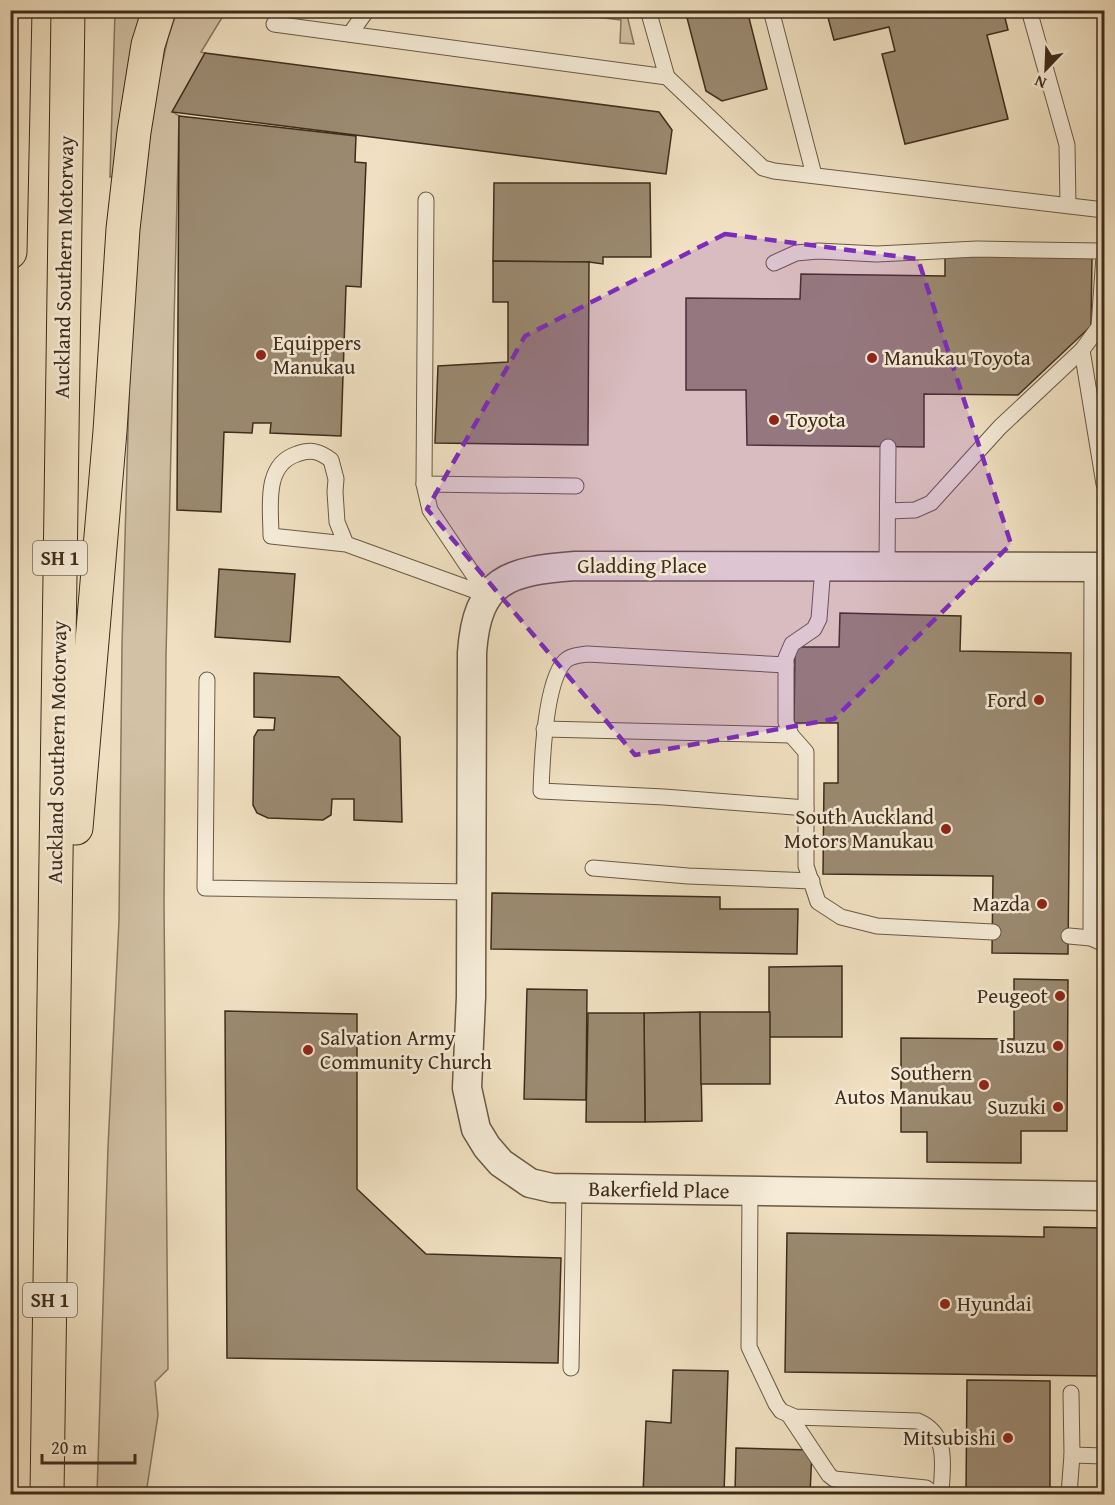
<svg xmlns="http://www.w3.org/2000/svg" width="1115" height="1505" viewBox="0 0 1115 1505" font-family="'Gentium Book Plus',serif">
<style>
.green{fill:#d2c1a5;stroke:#887660;stroke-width:1.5}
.building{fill:#9b8a71;stroke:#3e2c1b;stroke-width:1.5}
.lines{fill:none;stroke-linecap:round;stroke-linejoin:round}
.service-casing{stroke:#6a5944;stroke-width:17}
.minor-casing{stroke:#6a5944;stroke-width:31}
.motorway-casing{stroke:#3e2c1b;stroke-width:35}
.service{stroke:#f5ebd7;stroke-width:15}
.minor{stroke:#f5ebd7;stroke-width:28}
.motorway{stroke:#f0e0c1;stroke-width:33}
.marked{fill:#7b2cbf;fill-opacity:0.2;stroke:#7b2cbf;stroke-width:4.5;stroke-dasharray:12 8;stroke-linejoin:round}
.poi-dot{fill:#8f2418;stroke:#f5ebd7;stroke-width:2}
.labels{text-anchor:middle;stroke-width:5;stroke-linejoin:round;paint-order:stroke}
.shield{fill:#f5ebd7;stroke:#756553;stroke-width:1.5}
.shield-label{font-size:20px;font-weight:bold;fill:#3e2c1b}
.street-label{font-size:21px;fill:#3e2c1b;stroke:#f5ebd7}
.poi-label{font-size:21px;fill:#3e2c1b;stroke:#f5ebd7;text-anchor:end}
</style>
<rect width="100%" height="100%" fill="#f0e0c1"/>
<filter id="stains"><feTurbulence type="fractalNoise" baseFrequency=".00333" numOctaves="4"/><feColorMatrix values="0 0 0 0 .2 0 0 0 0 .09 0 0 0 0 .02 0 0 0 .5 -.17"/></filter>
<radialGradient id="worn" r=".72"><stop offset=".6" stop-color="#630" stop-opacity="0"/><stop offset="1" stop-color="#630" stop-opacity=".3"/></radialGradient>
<!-- green -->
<g class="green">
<path d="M115 11H146L118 175 110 177Z"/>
<path d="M177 11H226L201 52 205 53 173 112 179 116 166 656 164 902 168 1369 155 1382 158 1415 146 1494H97L108 1147 119 920 122 645 130 360 140 161 168 38Z"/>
<path d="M544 11H599L601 16 617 11H626L634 44 620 43 621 20Z"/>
</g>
<!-- building -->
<g class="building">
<path d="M685 10H747L767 89 722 101 706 91Z"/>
<path d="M826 10H1003L1008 30 987 35 1008 119 905 144 882 54 895 51 889 27 834 40Z"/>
<path d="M205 53 659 112 672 130 666 174 172 112Z"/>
<path d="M179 116 356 136 355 162 366 163 361 287 346 286 341 436 270 433 271 423H253L252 433 224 432 221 512 177 510Z"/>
<path d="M494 183H650L651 257H603V264L589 262 493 261Z"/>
<path d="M945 254 1092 256 1091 326 1018 395 924 394V447L747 445 746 390H686V298L800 299 801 274 945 276Z"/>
<path d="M493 261 589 262 588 445 435 443 438 366 508 362V302H493Z"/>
<path d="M219 569 295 574 290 642 215 637Z"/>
<path d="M840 613 961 616 960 651 1071 653 1068 954 992 953 993 876 823 874 824 783H838V723H794L795 647H839Z"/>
<path d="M254 673 339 677 400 737 402 822 354 820V799H332L331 815 323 820 268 818 257 813 253 805 254 737 258 730H274L275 718 254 717Z"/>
<path d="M492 893 720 897V909H798L797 954 491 949Z"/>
<path d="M842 966V1037H769V967Z"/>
<path d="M1014 979 1068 980 1067 1131H1021V1163L927 1162V1132H901V1038L1014 1039Z"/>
<path d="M527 989 587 990 586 1100 524 1099Z"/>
<path d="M225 1011 357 1014V1189L426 1254 561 1258 558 1363 227 1358Z"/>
<path d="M700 1012 702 1121 645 1122 644 1013Z"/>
<path d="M700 1012H770V1084H701Z"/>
<path d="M588 1013H644L645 1122H586Z"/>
<path d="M1044 1227 1104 1228V1376L785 1372 787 1233 1044 1237Z"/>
<path d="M673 1370 728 1371 724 1494H643L646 1421 671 1423Z"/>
<path d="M967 1380 1050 1381V1494H966Z"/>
<path d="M736 1448 812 1450 810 1494H735Z"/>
</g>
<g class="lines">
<defs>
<g id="service">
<path d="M648 10 667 77"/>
<path d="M771 10 814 175"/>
<path d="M1029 10 1067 145 1068 205"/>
<path d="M274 24 667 77 763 168 774 171 1104 210"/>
<path d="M350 34 367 10"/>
<path d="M426 200 424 484 430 510 487 595"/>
<path d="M774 263 796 253 818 251 877 254 977 249 1100 251 1104 256 1099 327 1082 350 1000 427 931 503 915 510 888 511"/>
<path d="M1082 350 1104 484"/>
<path d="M424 484 576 486"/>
<path d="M346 544 337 522 335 492 336 479 331 460C319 451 311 449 297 454 263 465 271 508 271 536L346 544 487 595"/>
<path d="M823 566 819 619 814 629 792 644 786 658V722L791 735 806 752V866L818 902 841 917 877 926 993 932"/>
<path d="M887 567 888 447"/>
<path d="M1092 567 1091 938 1104 944"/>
<path d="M786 665 587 654C580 655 571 655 565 661 545 682 542 761 541 791L664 797 806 808"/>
<path d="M207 680 205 888 472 892"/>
<path d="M544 729 791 735"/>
<path d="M593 868 688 876 812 881"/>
<path d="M1069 936 1091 938"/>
<path d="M750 1191 749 1347 776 1404 781 1411 795 1417 918 1421C950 1435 942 1466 941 1494"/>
<path d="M571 1368 574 1189"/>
<path d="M789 1415 829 1475 834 1479 926 1488 934 1494"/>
<path d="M1072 1455 1104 1456"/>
<path d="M1069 1494 1072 1455 1071 1393"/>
</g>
<path id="minor" d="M1104 567 575 566C508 571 477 579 472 653L471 997 467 1088 476 1129 487 1147 501 1163 530 1183 552 1188 1104 1196"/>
<g id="motorway">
<path d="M10 252 15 10"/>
<path d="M76 828 110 431 123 229 134 132 148 45 159 10"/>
<path d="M47 1494 68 10"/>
</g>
</defs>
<!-- service casing -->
<use href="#service" class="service-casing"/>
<!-- minor casing -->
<use href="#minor" class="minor-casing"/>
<!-- motorway casing -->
<use href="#motorway" class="motorway-casing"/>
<!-- service -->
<use href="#service" class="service"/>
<!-- minor -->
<use href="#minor" class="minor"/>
<!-- motorway -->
<use href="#motorway" class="motorway"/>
</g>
<!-- marked area -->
<path class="marked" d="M725 234 918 259 1011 544 834 719 635 755 427 509 525 336Z"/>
<!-- markers -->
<g class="poi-dot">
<circle cx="261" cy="355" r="6"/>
<circle cx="872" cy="358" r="6"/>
<circle cx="774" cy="420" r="6"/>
<circle cx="1039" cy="700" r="6"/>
<circle cx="946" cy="829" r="6"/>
<circle cx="1042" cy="904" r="6"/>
<circle cx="1060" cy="996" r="6"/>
<circle cx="1058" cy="1046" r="6"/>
<circle cx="308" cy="1050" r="6"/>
<circle cx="984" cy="1085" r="6"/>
<circle cx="1058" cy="1107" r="6"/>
<circle cx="945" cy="1304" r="6"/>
<circle cx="1008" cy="1438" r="6"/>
</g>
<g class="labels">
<!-- shield labels -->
<g class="shield">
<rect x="33" y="541" width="54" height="34" rx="4.5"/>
<rect x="23" y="1283" width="54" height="34" rx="4.5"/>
</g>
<g class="shield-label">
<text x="60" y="565">SH 1</text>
<text x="50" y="1307">SH 1</text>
</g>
<!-- street labels -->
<g class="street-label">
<text transform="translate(64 267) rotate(-89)" y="7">Auckland Southern Motorway</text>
<text x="642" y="573">Gladding Place</text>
<text transform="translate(57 752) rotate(-89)" y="7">Auckland Southern Motorway</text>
<text transform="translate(659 1190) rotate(1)" y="7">Bakerfield Place</text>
</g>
<!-- poi labels -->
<g class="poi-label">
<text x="273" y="350" text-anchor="start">Equippers<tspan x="273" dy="24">Manukau</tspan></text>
<text x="884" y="365" text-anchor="start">Manukau Toyota</text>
<text x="786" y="427" text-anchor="start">Toyota</text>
<text x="1027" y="707">Ford</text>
<text x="934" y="824">South Auckland<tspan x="934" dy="24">Motors Manukau</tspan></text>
<text x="1030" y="911">Mazda</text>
<text x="1048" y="1003">Peugeot</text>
<text x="320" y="1045" text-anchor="start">Salvation Army<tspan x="320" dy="24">Community Church</tspan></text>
<text x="1046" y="1053">Isuzu</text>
<text x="972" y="1080">Southern<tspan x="972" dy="24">Autos Manukau</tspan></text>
<text x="1046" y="1114">Suzuki</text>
<text x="957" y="1311" text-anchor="start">Hyundai</text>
<text x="996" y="1445">Mitsubishi</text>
</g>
</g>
<!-- margin -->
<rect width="1115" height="1505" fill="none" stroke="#f0e0c1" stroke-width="36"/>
<rect x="12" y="12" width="1091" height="1481" fill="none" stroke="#3e2c1b" stroke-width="3"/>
<rect x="18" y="18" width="1079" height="1469" fill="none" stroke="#3e2c1b" stroke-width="1.5"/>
<!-- north arrow -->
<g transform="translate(1046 69) rotate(203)" stroke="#f5ebd7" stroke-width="4.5" paint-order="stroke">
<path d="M0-4.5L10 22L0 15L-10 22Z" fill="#3e2c1b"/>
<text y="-9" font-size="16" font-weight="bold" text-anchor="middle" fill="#3e2c1b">N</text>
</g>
<!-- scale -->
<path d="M42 1454v9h93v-9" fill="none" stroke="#3e2c1b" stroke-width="3"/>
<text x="51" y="1454" font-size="18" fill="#3e2c1b" stroke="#f5ebd7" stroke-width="4.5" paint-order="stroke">20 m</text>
<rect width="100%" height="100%" filter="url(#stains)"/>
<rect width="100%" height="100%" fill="url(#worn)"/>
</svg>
